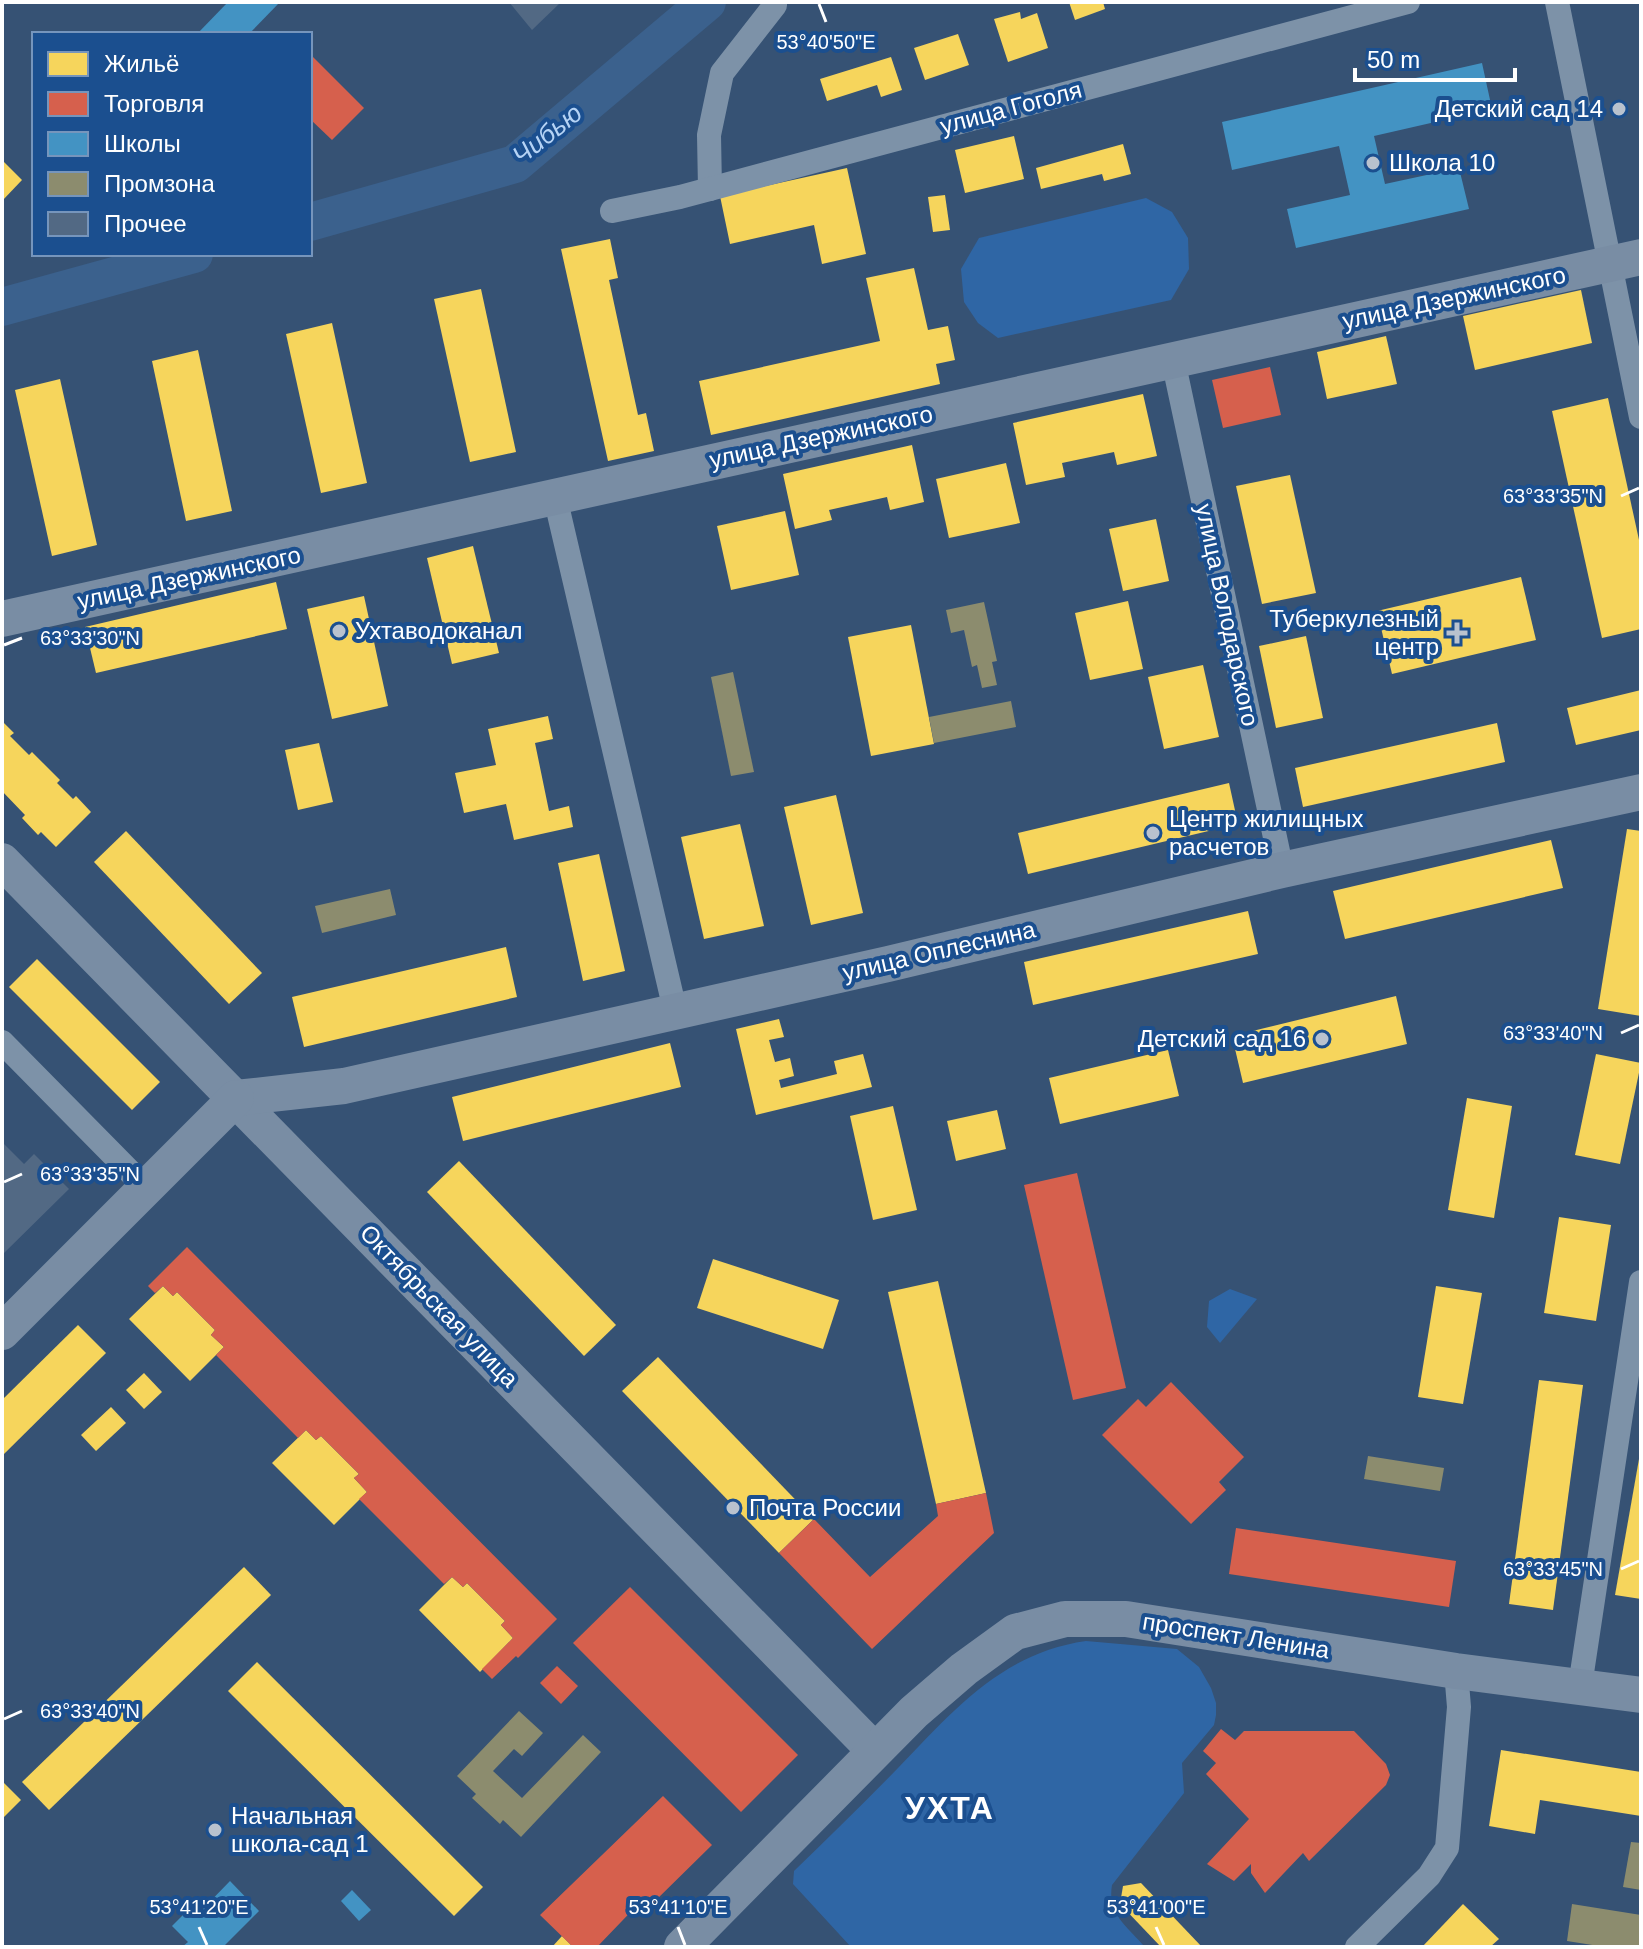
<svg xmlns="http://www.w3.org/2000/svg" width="1643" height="1949" viewBox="0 0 1643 1949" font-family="Helvetica,sans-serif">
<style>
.green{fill:#2f66a5}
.homes{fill:#f6d55c}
.shops{fill:#d6604d}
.schools{fill:#4393c3}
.industry{fill:#8c8c6e}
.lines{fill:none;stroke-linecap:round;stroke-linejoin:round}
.river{stroke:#3b618d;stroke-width:38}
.building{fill:#526984}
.street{stroke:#7d92a8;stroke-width:24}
.secondary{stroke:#798da4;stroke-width:36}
.ticks{fill:none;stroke:#fff;stroke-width:3}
.poi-dot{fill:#b9c2ce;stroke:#1b4f8f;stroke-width:3}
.labels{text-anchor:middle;stroke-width:8;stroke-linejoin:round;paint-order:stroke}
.street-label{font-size:24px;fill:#fff;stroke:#1b4f8f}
.poi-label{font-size:24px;fill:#fff;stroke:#1b4f8f;text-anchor:start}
.water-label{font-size:26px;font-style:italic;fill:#b5d3f5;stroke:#1b4f8f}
.district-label{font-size:32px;font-weight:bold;letter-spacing:2px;fill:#fff;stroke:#1b4f8f}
.ticks-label{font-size:20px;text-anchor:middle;fill:#fff;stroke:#1b4f8f;stroke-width:8;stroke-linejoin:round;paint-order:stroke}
</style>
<rect width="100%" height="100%" fill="#365274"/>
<!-- green -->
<g class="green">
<path d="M1146 198 1172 212 1188 238 1189 269 1171 300 998 338 978 323 964 302 961 269 979 238Z"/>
<path d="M1230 1289 1257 1299 1220 1343 1207 1327 1209 1301Z"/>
<path d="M1086 1641 1177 1649 1199 1667 1211 1688 1216 1703V1715L1214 1725 1182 1763 1184 1793 1112 1885C1107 1914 1127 1926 1145 1947H851L793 1884 794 1871C829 1837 864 1803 898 1768 954 1710 1002 1653 1086 1641Z"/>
</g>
<!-- homes -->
<g class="homes">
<path d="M1069 2H1103L1105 9 1075 20Z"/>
<path d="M1020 12 1021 19 1037 13 1048 48 1008 62 994 19Z"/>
<path d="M958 34 969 65 925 80 914 48Z"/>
<path d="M891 57 902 90 881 97 877 85 827 101 820 79Z"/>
<path d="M1014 136 1024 179 965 193 955 150Z"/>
<path d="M1123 144 1131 174 1104 181 1102 174 1041 189 1036 168Z"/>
<path d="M2 160 22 180 2 201Z"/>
<path d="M847 168 866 254 822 264 814 225 730 244 720 196Z"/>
<path d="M945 195 950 230 933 232 928 197Z"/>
<path d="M610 239 618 278 609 280 638 415 646 413 654 451 608 461 561 249Z"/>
<path d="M914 268 928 330 948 326 955 360 936 364 940 384 711 435 699 381 880 341 866 278Z"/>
<path d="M481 289 516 452 470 462 434 299Z"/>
<path d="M1581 290 1592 343 1475 370 1463 316Z"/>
<path d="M332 323 367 483 321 493 286 334Z"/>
<path d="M1386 336 1397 384 1327 399 1317 352Z"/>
<path d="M198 350 232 511 186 521 152 361Z"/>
<path d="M60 379 97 545 52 556 15 390Z"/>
<path d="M1143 394 1157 456 1117 465 1114 452 1062 463 1065 477 1026 485 1013 423Z"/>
<path d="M1608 398 1641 549V629L1602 638 1552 411Z"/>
<path d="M912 445 924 502 890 510 887 497 829 510 832 520 795 529 783 474Z"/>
<path d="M1006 463 1020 523 949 538 936 479Z"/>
<path d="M1290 475 1316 593 1262 604 1236 486Z"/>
<path d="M785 511 799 575 731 590 717 526Z"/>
<path d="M1156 519 1169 581 1123 591 1109 529Z"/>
<path d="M473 546 499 653 452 664 427 558Z"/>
<path d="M1521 577 1536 640 1392 674 1377 611Z"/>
<path d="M276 582 287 629 96 673 85 627Z"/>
<path d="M364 596 388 706 332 719 307 609Z"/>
<path d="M1128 601 1143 669 1090 680 1075 613Z"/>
<path d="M911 625 934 744 871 756 848 637Z"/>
<path d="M1306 636 1323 718 1276 728 1259 646Z"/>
<path d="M1203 665 1219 737 1164 749 1148 677Z"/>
<path d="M1641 690V730L1576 745 1567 708Z"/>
<path d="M548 716 553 739 535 743 549 811 569 806 573 827 514 840 506 804 464 813 455 773 496 765 488 729Z"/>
<path d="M2 721 14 733 10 736 29 755 32 752 60 780 57 783 73 799 76 796 91 812 56 847 41 832 38 835 22 818 25 815 2 791Z"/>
<path d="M1497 723 1505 762 1303 807 1295 768Z"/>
<path d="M319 743 333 802 298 810 285 750Z"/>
<path d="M1229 783 1238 824 1028 874 1018 833Z"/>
<path d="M836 795 863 913 811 925 784 807Z"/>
<path d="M740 824 764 926 704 939 681 837Z"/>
<path d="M1627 829 1641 831V1016L1598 1009Z"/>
<path d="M126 831 262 973 229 1004 94 862Z"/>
<path d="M1551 840 1563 888 1345 939 1333 891Z"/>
<path d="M599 854 625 971 583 981 558 863Z"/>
<path d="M1248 911 1258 954 1033 1005 1024 962Z"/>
<path d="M506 947 517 997 304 1047 292 997Z"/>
<path d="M37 959 160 1082 132 1110 9 987Z"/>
<path d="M1396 996 1407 1044 1243 1083 1232 1036Z"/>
<path d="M779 1019 784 1037 769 1040 775 1062 790 1058 794 1076 779 1080 781 1088 837 1074 834 1061 863 1054 872 1087 756 1115 736 1029Z"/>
<path d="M670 1043 681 1087 463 1141 452 1097Z"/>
<path d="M1168 1050 1179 1096 1060 1124 1049 1078Z"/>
<path d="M1596 1054 1641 1063 1620 1164 1575 1155Z"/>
<path d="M1467 1098 1512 1106 1494 1218 1448 1210Z"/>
<path d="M893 1106 917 1210 873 1220 850 1116Z"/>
<path d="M997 1110 1006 1149 956 1161 947 1121Z"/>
<path d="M459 1161 616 1325 584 1356 427 1192Z"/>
<path d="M1559 1217 1611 1225 1596 1321 1544 1313Z"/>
<path d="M713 1259 839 1300 823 1349 697 1308Z"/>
<path d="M938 1281 986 1493 936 1504 888 1292Z"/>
<path d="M163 1286 173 1296 177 1292 215 1330 211 1335 224 1347 190 1381 129 1319Z"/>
<path d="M1436 1286 1482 1293 1463 1404 1418 1397Z"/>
<path d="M78 1325 106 1353 2 1456V1400Z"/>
<path d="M658 1357 814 1519 779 1553 622 1391Z"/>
<path d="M144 1373 162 1392 144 1409 126 1390Z"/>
<path d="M1539 1380 1583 1385 1553 1610 1509 1604Z"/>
<path d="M111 1407 126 1423 96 1451 81 1435Z"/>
<path d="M306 1430 316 1440 321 1436 359 1474 354 1478 367 1492 334 1525 272 1463Z"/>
<path d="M1639 1459H1641V1599L1615 1595Z"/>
<path d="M244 1567 271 1595 49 1810 22 1782Z"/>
<path d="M452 1577 463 1587 467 1583 505 1621 501 1625 513 1638 480 1672 419 1610Z"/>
<path d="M257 1662 483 1887 454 1916 228 1691Z"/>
<path d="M1501 1750 1641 1772V1816L1540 1800 1535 1834 1489 1826Z"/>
<path d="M2 1781 21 1800 2 1819Z"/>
<path d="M1141 1883 1202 1947H1161L1120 1904 1123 1886Z"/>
<path d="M1463 1904 1499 1939 1490 1947H1422Z"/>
<path d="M562 1936 573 1947H552Z"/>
</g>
<!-- shops -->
<g class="shops">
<path d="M310 54 364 108 332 140 310 119Z"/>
<path d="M1270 367 1281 415 1223 428 1212 380Z"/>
<path d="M1077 1173 1126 1388 1073 1400 1024 1185Z"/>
<path d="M187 1247 557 1619 518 1658 516 1656 492 1679 482 1669 513 1638 501 1625 505 1621 467 1583 463 1587 452 1577 444 1584 359 1499 367 1492 354 1478 359 1474 321 1436 316 1440 306 1430 298 1438 216 1355 224 1347 211 1335 215 1330 177 1292 173 1296 163 1286 155 1293 148 1286Z"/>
<path d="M1171 1382 1244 1457 1219 1482 1226 1490 1191 1524 1102 1435 1138 1399 1146 1407Z"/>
<path d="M986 1493 994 1533 872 1649 779 1553 814 1519 870 1577 938 1516 936 1504Z"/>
<path d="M1236 1528 1456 1561 1449 1607 1229 1574Z"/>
<path d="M630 1587 798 1755 741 1812 573 1643Z"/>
<path d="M557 1666 578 1686 561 1704 540 1683Z"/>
<path d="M1221 1729 1235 1740 1244 1731H1354L1386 1764 1390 1775 1386 1785 1309 1861 1303 1853 1265 1893 1251 1873V1864L1234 1881 1207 1864 1249 1819 1206 1774 1216 1763 1203 1751Z"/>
<path d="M663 1796 712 1845 653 1903 646 1896 597 1947H573L540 1915Z"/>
</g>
<!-- schools -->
<g class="schools">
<path d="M228 2H280L249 34H197Z"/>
<path d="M1482 63 1492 109 1374 136 1385 184 1459 168 1469 209 1296 248 1287 209 1350 195 1339 146 1232 170 1222 122Z"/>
<path d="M230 1881 259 1911 223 1947H182L188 1942 172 1926 189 1909 196 1916Z"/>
<path d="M352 1890 371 1910 359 1921 341 1901Z"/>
</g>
<!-- industry -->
<g class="industry">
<path d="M984 602 997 661 992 662 997 685 982 688 977 665 972 667 964 630 951 633 946 610Z"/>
<path d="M733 672 754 772 731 776 711 677Z"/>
<path d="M1011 701 1016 727 934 743 929 717Z"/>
<path d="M390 889 396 915 322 933 315 906Z"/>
<path d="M1368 1456 1444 1468 1440 1491 1364 1479Z"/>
<path d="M519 1711 543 1733 522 1756 514 1749 493 1771 522 1798 583 1735 601 1752 521 1837 503 1820 500 1824 472 1798 476 1794 457 1776Z"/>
<path d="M1631 1842 1641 1843V1890L1623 1887Z"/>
<path d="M1572 1904 1641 1915V1947H1605L1567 1941Z"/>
</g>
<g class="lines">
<!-- river -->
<g class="river">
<path d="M310 222 515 164 707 2"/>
<path d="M2 307 194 254"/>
</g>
</g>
<!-- building -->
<g class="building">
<path d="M509 2H561L532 30Z"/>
<path d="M2 1142 24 1164 34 1154 69 1189 2 1255Z"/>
</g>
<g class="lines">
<!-- street -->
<g class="street">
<path d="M1557 2 1641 417"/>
<path d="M710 189 709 135 722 73 775 5"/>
<path d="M612 211 680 197 1408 2"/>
<path d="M1173 360 1282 870"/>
<path d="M555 497 675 1010"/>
<path d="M2 1042 146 1188"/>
<path d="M1580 1686 1641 1282"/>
<path d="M1357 1947 1429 1876 1447 1848 1459 1707 1456 1671"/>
</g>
<!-- secondary -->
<g class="secondary">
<path d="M2 619 1641 257"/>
<path d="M2 861 875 1751"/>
<path d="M236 1098 344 1086 888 964 1282 870 1641 792"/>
<path d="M2 1332 236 1098"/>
<path d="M682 1947 914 1712 964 1669 1015 1632 1065 1619H1126L1456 1671 1641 1695"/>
</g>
</g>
<!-- ticks -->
<path class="ticks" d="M819 4 826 22M1621 496 1639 488M4 645 22 638M1621 1033 1639 1025M4 1182 22 1174M1621 1569 1639 1561M4 1719 22 1711M199 1927 207 1945M678 1927 685 1945M1156 1927 1164 1945"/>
<!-- markers -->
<g class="poi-dot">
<circle cx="1619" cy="109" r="8"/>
<circle cx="1373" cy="163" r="8"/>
<circle cx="339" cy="631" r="8"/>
<path d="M1453 621h8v8h8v8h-8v8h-8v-8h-8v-8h8z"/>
<circle cx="1153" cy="833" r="8"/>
<circle cx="1322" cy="1039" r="8"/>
<circle cx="733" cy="1508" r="8"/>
<circle cx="215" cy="1830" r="8"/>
</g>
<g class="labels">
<!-- street labels -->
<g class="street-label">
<text transform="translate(1011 108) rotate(-15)" y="8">улица Гоголя</text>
<text transform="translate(1454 298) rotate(-12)" y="8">улица Дзержинского</text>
<text transform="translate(821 437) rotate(-12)" y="8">улица Дзержинского</text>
<text transform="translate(189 578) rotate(-12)" y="8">улица Дзержинского</text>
<text transform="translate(1227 615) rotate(78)" y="8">улица Володарского</text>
<text transform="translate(939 951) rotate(-13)" y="8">улица Оплеснина</text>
<text transform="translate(439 1306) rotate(46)" y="8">Октябрьская улица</text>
<text transform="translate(1236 1636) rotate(9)" y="8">проспект Ленина</text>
</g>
<!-- poi labels -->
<g class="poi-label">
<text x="1603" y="117" text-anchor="end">Детский сад 14</text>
<text x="1389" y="171">Школа 10</text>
<text x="1439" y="627" text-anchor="end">Туберкулезный<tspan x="1439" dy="28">центр</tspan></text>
<text x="355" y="639">Ухтаводоканал</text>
<text x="1169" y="827">Центр жилищных<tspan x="1169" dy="28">расчетов</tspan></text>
<text x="1306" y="1047" text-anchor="end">Детский сад 16</text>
<text x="749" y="1516">Почта России</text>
<text x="231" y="1824">Начальная<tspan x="231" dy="28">школа-сад 1</tspan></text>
</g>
<!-- water labels -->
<g class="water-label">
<text transform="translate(547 134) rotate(-38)" y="9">Чибью</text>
</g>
<!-- district labels -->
<g class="district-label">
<text x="950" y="1819">УХТА</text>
</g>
</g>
<g class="ticks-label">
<text x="826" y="49">53°40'50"E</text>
<text x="1553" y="503">63°33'35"N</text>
<text x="90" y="645">63°33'30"N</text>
<text x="1553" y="1040">63°33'40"N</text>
<text x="90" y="1181">63°33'35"N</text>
<text x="1553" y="1576">63°33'45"N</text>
<text x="90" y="1718">63°33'40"N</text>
<text x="199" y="1914">53°41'20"E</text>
<text x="678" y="1914">53°41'10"E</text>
<text x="1156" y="1914">53°41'00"E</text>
</g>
<!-- border -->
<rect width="1643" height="1949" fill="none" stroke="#ffffff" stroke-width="8"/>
<!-- legend -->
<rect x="32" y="32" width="280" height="224" fill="#1b4f8f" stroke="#7695bc" stroke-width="2"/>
<rect x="48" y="52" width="40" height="24" fill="#f6d55c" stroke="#7695bc" stroke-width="2"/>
<text x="104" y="72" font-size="24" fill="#ffffff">Жильё</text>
<rect x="48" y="92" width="40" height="24" fill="#d6604d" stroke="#7695bc" stroke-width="2"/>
<text x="104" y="112" font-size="24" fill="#ffffff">Торговля</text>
<rect x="48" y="132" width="40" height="24" fill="#4393c3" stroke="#7695bc" stroke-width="2"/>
<text x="104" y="152" font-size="24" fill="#ffffff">Школы</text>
<rect x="48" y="172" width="40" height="24" fill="#8c8c6e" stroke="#7695bc" stroke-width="2"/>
<text x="104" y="192" font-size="24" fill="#ffffff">Промзона</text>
<rect x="48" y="212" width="40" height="24" fill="#526984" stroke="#7695bc" stroke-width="2"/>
<text x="104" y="232" font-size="24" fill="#ffffff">Прочее</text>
<!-- scale -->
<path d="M1355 68v12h160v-12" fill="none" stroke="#ffffff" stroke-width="4"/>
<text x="1367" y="68" font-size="24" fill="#ffffff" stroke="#1b4f8f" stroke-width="6" paint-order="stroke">50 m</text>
</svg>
